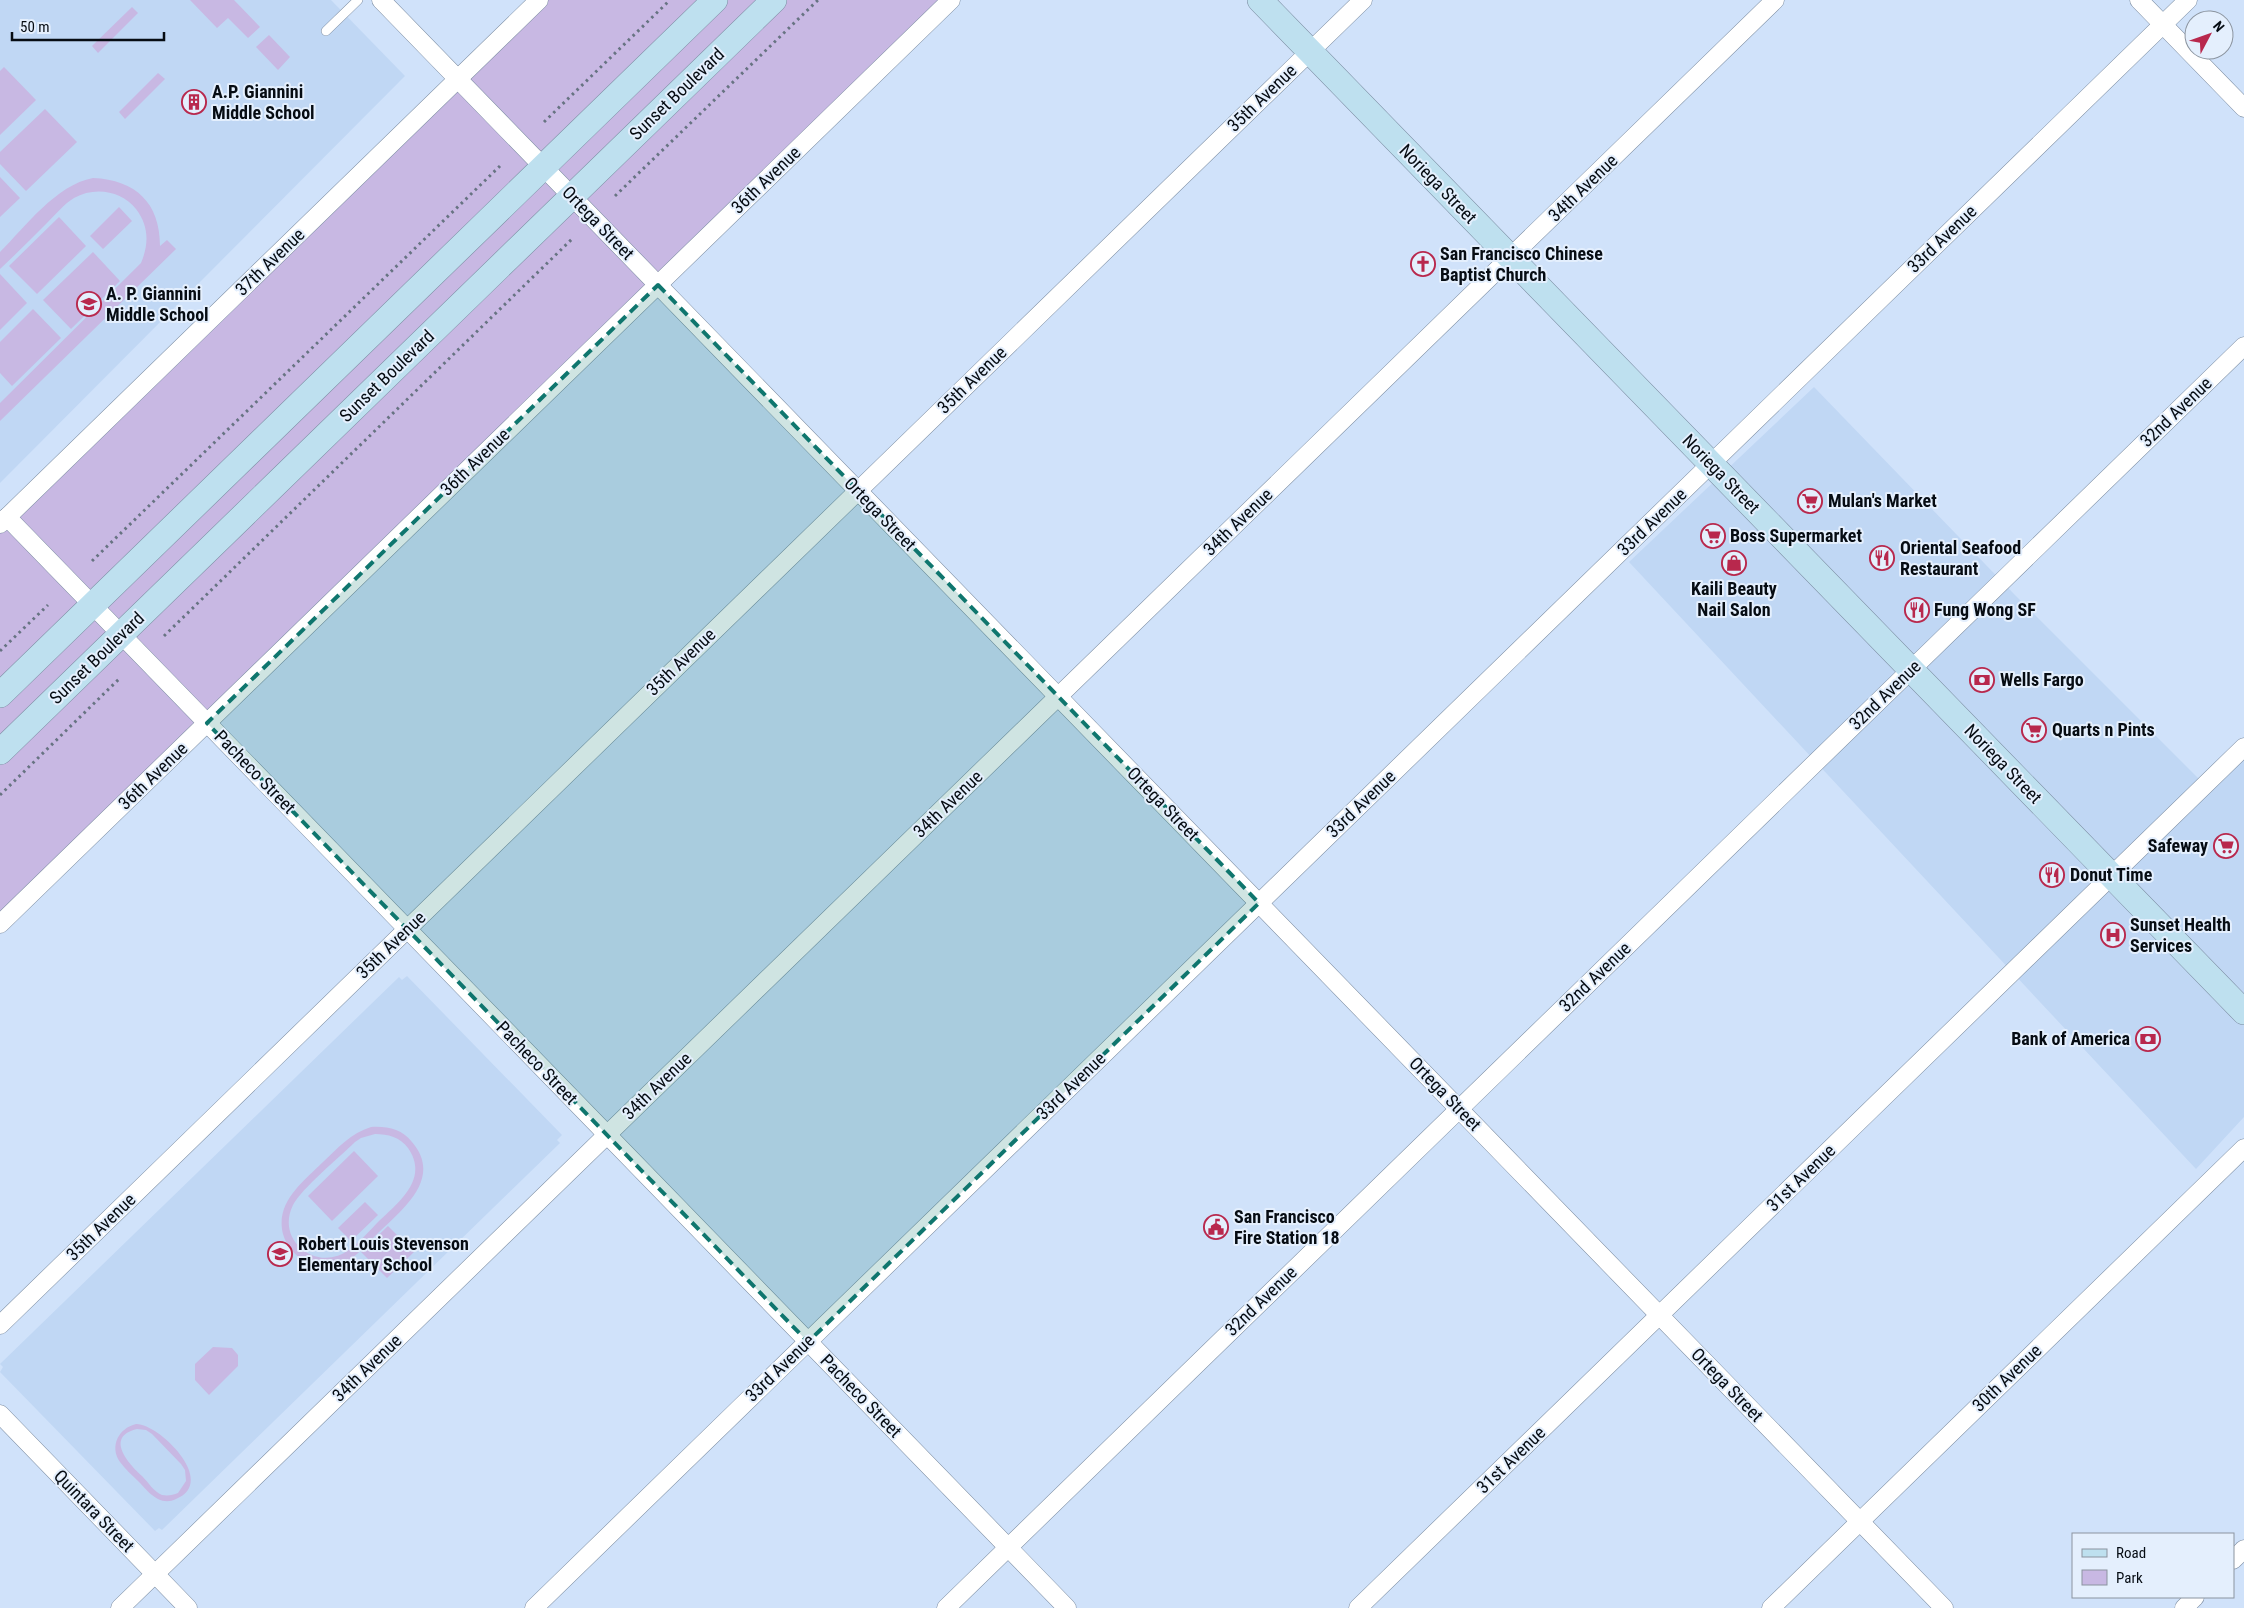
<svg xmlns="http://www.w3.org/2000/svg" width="2244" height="1608" viewBox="0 0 2244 1608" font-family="'Roboto Condensed',sans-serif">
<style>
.built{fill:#c0d7f4}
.green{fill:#c8b8e3;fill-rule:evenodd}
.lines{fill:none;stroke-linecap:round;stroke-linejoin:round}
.lane-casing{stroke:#7a8ba0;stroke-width:10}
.street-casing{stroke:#7a8ba0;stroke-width:19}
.secondary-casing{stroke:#7a8ba0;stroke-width:26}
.path{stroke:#677382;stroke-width:3;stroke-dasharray:2.5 4;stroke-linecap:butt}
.lane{stroke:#fff;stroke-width:9}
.street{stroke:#fff;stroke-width:18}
.secondary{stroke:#bee0ef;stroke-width:25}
.marked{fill:#0f766e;fill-opacity:0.2;stroke:#0f766e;stroke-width:4;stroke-dasharray:10 6;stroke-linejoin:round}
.labels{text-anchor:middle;stroke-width:4;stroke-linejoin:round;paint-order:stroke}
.poi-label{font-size:18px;font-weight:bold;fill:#060c13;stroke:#e4effd;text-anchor:start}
.street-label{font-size:18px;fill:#060c13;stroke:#e4effd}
</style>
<rect width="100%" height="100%" fill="#d0e2fa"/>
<!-- built -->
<g class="built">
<path d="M0 0H331L405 76 0 483Z"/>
<path d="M1814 387 2015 595 2205 785 2244 747V1117L2196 1169 1629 562Z"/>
<path d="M407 976 562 1135 557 1140 560 1143 162 1530 159 1528 155 1531 0 1372 3 1367 0 1364 399 977 402 980Z"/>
</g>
<!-- green -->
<g class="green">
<path d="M190 0H234L260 27 248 38 228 18 217 28Z"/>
<path d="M539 0H950L0 924V524Z"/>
<path d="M132 7 138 13 98 53 92 46Z"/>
<path d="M269 35 290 57 278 70 256 47Z"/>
<path d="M4 67 36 100 0 135V71Z"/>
<path d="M158 73 165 79 125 119 119 112Z"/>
<path d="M45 109 77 142 26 191 0 164V152Z"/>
<path d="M0 177 20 198 0 217Z"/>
<path d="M93 178C136 180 160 203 160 246L167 240 176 249 0 421V403L141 263C149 244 149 226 136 209 122 191 95 186 74 198 64 204 55 215 46 224 31 239 16 254 0 269V252C26 226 56 185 93 178Z"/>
<path d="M119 207 132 221 103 249 90 236Z"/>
<path d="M59 217 86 246 37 294 9 266Z"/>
<path d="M93 252 120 281 71 329 43 300Z"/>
<path d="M0 274 27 303 0 330Z"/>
<path d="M33 309 61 338 12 386 0 373V342Z"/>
<path d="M371 1127C387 1126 402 1129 412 1142 443 1178 403 1209 378 1233 367 1244 356 1258 341 1264 329 1268 315 1266 304 1260 294 1255 286 1245 283 1234 275 1202 303 1182 323 1162 338 1148 351 1133 371 1127ZM375 1134C388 1134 400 1137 408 1148 429 1178 400 1201 380 1220 370 1230 361 1241 350 1249 318 1274 275 1241 293 1205 302 1188 340 1157 355 1142L361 1138Z"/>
<path d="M354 1151 378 1176 332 1221 308 1196Z"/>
<path d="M365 1202 378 1215 351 1241 338 1228Z"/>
<path d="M388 1226 414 1252 387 1278 361 1252Z"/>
<path d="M213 1347 232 1348 238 1355V1366L209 1395 195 1380V1364Z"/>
<path d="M136 1424C158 1423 219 1482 176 1499 170 1502 164 1502 158 1499 150 1495 144 1487 138 1481 132 1475 125 1469 120 1462 109 1446 119 1428 136 1424ZM137 1429 146 1430 152 1434 181 1464 185 1470 186 1481 178 1493C173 1495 168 1496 162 1495 154 1492 148 1482 142 1476 129 1464 104 1437 137 1429Z"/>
</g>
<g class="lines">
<defs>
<path id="lane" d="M326 31 358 0"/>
<g id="street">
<path d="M381 0 1944 1608"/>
<path d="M2139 0 2244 108"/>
<path d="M7 517 1067 1608"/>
<path d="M0 524 539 0"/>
<path d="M0 924 951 0"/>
<path d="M0 1325 1363 0"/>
<path d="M0 1414 188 1608"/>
<path d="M2233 1560 2244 1549"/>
<path d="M120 1608 1775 0"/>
<path d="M534 1608 2188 0"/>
<path d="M946 1608 2244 346"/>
<path d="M1358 1608 2244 747"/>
<path d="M1771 1608 2244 1148"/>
<path d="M2184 1608 2195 1597"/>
</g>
<g id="secondary">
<path d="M1260 0 2244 1012"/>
<path d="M0 695 715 0"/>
<path d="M0 752 774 0"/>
</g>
</defs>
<!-- lane casing -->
<use href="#lane" class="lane-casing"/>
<!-- street casing -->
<use href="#street" class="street-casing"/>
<!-- secondary casing -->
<use href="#secondary" class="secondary-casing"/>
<!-- path -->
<g class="path">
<path d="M544 122 670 0"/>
<path d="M615 196 818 0"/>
<path d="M92 561 500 166"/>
<path d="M164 636 572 239"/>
<path d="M0 651 48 605"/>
<path d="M0 795 119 679"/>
</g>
<!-- lane -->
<use href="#lane" class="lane"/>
<!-- street -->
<use href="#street" class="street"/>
<!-- secondary -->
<use href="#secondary" class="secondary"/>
</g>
<!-- marked area -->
<path class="marked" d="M658 285 1259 903 808 1342 207 723Z"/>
<!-- icons -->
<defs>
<symbol id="building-ring" viewBox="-11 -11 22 22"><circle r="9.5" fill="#e4effd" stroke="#b8284d" stroke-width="1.5"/><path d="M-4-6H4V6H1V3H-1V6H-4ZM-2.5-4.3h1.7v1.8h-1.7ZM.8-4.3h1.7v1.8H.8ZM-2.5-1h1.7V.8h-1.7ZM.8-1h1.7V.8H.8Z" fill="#b8284d"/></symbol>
<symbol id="church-ring" viewBox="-11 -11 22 22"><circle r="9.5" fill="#e4effd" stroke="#b8284d" stroke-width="1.5"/><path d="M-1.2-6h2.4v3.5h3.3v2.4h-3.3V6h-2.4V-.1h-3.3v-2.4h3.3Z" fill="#b8284d"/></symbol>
<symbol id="school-ring" viewBox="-11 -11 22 22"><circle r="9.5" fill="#e4effd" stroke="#b8284d" stroke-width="1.5"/><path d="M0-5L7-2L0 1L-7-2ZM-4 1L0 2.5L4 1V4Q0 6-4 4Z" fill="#b8284d"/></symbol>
<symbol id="supermarket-ring" viewBox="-11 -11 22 22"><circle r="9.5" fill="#e4effd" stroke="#b8284d" stroke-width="1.5"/><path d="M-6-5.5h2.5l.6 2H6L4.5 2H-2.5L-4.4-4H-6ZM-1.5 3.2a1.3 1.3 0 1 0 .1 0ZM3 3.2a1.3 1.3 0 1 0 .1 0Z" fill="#b8284d"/></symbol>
<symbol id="restaurant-ring" viewBox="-11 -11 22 22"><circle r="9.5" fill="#e4effd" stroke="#b8284d" stroke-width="1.5"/><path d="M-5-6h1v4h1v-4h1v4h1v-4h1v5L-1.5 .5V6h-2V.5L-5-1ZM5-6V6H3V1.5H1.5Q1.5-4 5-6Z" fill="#b8284d"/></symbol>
<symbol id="shop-ring" viewBox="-11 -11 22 22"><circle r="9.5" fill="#e4effd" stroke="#b8284d" stroke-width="1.5"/><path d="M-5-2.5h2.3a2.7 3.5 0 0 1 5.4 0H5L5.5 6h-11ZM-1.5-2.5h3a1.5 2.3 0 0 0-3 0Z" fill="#b8284d"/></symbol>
<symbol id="bank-ring" viewBox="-11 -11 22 22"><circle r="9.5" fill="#e4effd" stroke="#b8284d" stroke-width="1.5"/><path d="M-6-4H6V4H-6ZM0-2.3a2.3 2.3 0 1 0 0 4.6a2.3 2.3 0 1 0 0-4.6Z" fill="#b8284d"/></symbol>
<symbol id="hospital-ring" viewBox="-11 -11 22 22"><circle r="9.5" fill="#e4effd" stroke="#b8284d" stroke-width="1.5"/><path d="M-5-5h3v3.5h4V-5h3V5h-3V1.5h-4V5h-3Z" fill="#b8284d"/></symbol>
<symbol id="civic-ring" viewBox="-11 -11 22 22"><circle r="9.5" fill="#e4effd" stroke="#b8284d" stroke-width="1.5"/><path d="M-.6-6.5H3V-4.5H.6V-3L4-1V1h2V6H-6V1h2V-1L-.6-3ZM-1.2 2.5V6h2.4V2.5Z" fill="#b8284d"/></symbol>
</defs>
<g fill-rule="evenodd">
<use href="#building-ring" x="180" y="88" width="28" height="28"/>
<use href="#church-ring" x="1409" y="250" width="28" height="28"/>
<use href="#school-ring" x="75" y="290" width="28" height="28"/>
<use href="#supermarket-ring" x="1796" y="487" width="28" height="28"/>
<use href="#supermarket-ring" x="1699" y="522" width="28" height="28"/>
<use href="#restaurant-ring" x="1868" y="544" width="28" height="28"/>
<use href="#shop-ring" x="1720" y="549" width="28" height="28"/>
<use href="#restaurant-ring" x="1903" y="596" width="28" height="28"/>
<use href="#bank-ring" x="1968" y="666" width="28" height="28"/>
<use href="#supermarket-ring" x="2020" y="716" width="28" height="28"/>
<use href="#supermarket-ring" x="2212" y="832" width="28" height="28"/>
<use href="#restaurant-ring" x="2038" y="861" width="28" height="28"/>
<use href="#hospital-ring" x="2099" y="921" width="28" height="28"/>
<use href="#bank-ring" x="2134" y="1025" width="28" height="28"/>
<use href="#civic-ring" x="1202" y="1213" width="28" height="28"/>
<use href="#school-ring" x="266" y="1240" width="28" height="28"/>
</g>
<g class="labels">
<!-- poi labels -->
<g class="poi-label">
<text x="212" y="98">A.P. Giannini<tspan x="212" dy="21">Middle School</tspan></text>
<text x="1440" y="260">San Francisco Chinese<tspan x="1440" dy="21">Baptist Church</tspan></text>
<text x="106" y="300">A. P. Giannini<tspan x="106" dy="21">Middle School</tspan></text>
<text x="1828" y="507">Mulan's Market</text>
<text x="1730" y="542">Boss Supermarket</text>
<text x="1900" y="554">Oriental Seafood<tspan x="1900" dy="21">Restaurant</tspan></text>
<text x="1734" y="595" text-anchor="middle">Kaili Beauty<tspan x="1734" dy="21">Nail Salon</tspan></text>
<text x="1934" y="616">Fung Wong SF</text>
<text x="2000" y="686">Wells Fargo</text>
<text x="2052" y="736">Quarts n Pints</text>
<text x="2208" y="852" text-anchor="end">Safeway</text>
<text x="2070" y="881">Donut Time</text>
<text x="2130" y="931">Sunset Health<tspan x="2130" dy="21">Services</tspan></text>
<text x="2130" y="1045" text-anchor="end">Bank of America</text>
<text x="1234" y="1223">San Francisco<tspan x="1234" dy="21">Fire Station 18</tspan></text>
<text x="298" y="1250">Robert Louis Stevenson<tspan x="298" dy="21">Elementary School</tspan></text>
</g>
<!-- street labels -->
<g class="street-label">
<text transform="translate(677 94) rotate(-44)" y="6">Sunset Boulevard</text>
<text transform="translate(1262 98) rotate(-44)" y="6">35th Avenue</text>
<text transform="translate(766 180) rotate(-44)" y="6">36th Avenue</text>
<text transform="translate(1438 184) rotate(46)" y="6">Noriega Street</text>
<text transform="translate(1583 188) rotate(-44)" y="6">34th Avenue</text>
<text transform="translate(598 223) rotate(46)" y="6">Ortega Street</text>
<text transform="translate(1942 239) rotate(-44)" y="6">33rd Avenue</text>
<text transform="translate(270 262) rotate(-44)" y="6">37th Avenue</text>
<text transform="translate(387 376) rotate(-44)" y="6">Sunset Boulevard</text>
<text transform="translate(972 380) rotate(-44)" y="6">35th Avenue</text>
<text transform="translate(2176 412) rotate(-44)" y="6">32nd Avenue</text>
<text transform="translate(475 462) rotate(-44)" y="6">36th Avenue</text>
<text transform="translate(1721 474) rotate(46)" y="6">Noriega Street</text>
<text transform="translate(880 514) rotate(46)" y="6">Ortega Street</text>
<text transform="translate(1238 522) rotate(-44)" y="6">34th Avenue</text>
<text transform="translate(1652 522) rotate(-44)" y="6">33rd Avenue</text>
<text transform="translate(97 658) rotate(-44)" y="6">Sunset Boulevard</text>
<text transform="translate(681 662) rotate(-44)" y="6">35th Avenue</text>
<text transform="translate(1885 695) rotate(-44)" y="6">32nd Avenue</text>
<text transform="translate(2003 764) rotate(46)" y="6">Noriega Street</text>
<text transform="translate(255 772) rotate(46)" y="6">Pacheco Street</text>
<text transform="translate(153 776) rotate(-44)" y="6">36th Avenue</text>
<text transform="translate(948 804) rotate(-44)" y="6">34th Avenue</text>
<text transform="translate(1163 804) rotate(46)" y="6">Ortega Street</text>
<text transform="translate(1361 804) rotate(-44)" y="6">33rd Avenue</text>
<text transform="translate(391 945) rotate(-44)" y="6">35th Avenue</text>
<text transform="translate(1595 977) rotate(-44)" y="6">32nd Avenue</text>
<text transform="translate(537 1063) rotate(46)" y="6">Pacheco Street</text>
<text transform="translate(657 1086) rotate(-44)" y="6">34th Avenue</text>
<text transform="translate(1071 1086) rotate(-44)" y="6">33rd Avenue</text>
<text transform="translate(1445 1094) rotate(46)" y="6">Ortega Street</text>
<text transform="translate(1801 1178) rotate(-44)" y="6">31st Avenue</text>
<text transform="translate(101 1227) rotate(-44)" y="6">35th Avenue</text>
<text transform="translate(1261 1301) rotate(-44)" y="6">32nd Avenue</text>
<text transform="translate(367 1368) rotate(-44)" y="6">34th Avenue</text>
<text transform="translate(780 1368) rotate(-44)" y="6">33rd Avenue</text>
<text transform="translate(2007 1378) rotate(-44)" y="6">30th Avenue</text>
<text transform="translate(1727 1385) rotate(46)" y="6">Ortega Street</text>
<text transform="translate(861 1396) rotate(46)" y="6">Pacheco Street</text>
<text transform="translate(1511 1460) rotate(-44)" y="6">31st Avenue</text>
<text transform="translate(94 1511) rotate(46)" y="6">Quintara Street</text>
</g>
</g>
<!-- legend -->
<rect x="2072" y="1533" width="162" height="65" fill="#e4effd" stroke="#8b949f"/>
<rect x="2082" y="1549" width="25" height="8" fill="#bee0ef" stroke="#8b949f"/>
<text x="2116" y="1558" font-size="15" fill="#060c13">Road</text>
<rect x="2082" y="1570" width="25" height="15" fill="#c8b8e3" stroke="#8b949f"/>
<text x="2116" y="1583" font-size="15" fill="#060c13">Park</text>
<!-- north arrow -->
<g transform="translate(2209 35) rotate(49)"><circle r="24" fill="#e4effd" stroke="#8b949f"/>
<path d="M0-4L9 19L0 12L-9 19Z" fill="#b8284d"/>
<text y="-8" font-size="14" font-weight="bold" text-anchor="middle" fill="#060c13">N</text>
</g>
<!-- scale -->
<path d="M12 32v8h152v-8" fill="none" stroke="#060c13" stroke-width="2.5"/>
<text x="20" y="32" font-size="15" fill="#060c13" stroke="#e4effd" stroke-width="4" paint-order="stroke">50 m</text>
</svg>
